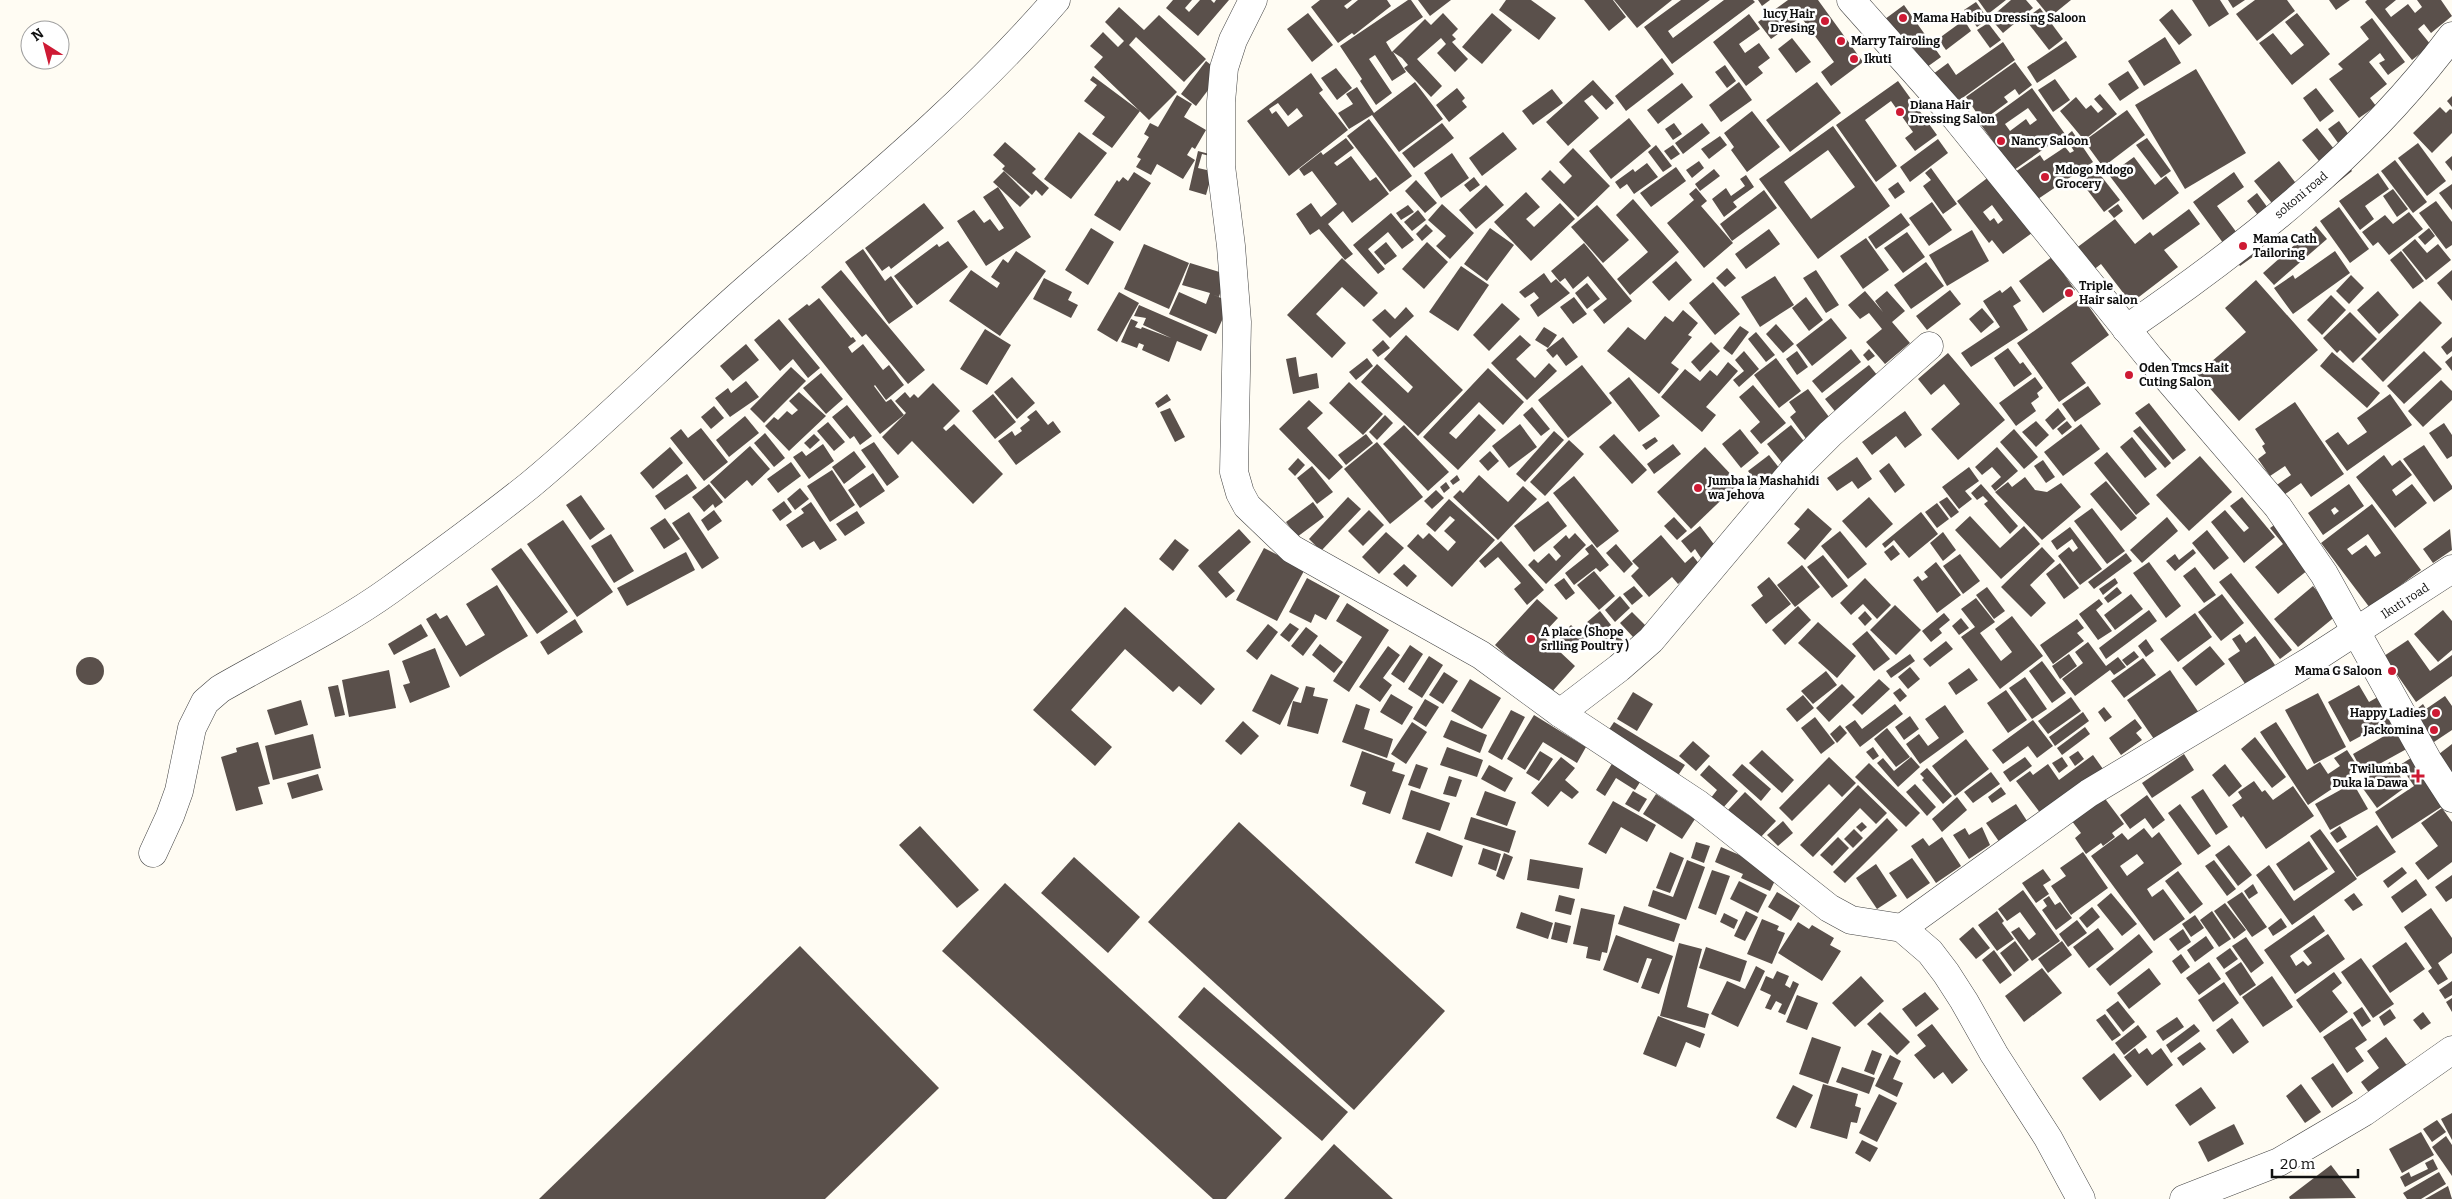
<svg xmlns="http://www.w3.org/2000/svg" width="2452" height="1199" viewBox="0 0 2452 1199" font-family="Bitter,serif">
<style>
.building{fill:#5a504b;fill-rule:evenodd}
.lines{fill:none;stroke-linecap:round;stroke-linejoin:round}
.street-casing{stroke:#434343;stroke-width:29}
.street{stroke:#fff;stroke-width:28}
.poi-dot{fill:#ce1a34;stroke:#fff;stroke-width:2}
.labels{text-anchor:middle;stroke-width:5;stroke-linejoin:round;paint-order:stroke}
.poi-label{font-size:12px;font-weight:bold;fill:#101010;stroke:#fff;text-anchor:start}
.street-label{font-size:12px;fill:#101010;stroke:#fff}
</style>
<rect width="100%" height="100%" fill="#fffcf3"/>
<!-- building -->
<g class="building">
<path d="M1173 0H1192L1185 8 1189 12 1200 0H1211L1214 3 1216 0H1229L1198 36 1166 8Z"/>
<path d="M1320 0H1352L1344 6 1347 9 1358 0H1387L1391 6 1354 35 1352 33 1338 43 1311 7Z"/>
<path d="M1408 0H1411L1423 17 1386 42 1392 52 1425 19 1431 25 1443 13 1458 29 1452 35 1456 39 1452 42 1468 59 1455 72 1437 53 1446 44 1441 38 1417 59 1442 86 1431 97 1404 68 1408 65 1402 58 1393 52 1406 72 1392 81 1375 55 1369 59 1392 93 1376 105 1360 81 1362 79 1340 46Z"/>
<path d="M1418 0H1451L1430 16Z"/>
<path d="M1506 0H1531L1556 18 1539 40 1499 10Z"/>
<path d="M1584 0H1613L1626 17 1609 31Z"/>
<path d="M1614 0H1672L1637 28Z"/>
<path d="M1681 0H1710L1668 31 1673 38 1724 0H1753L1755 2 1672 64 1644 27Z"/>
<path d="M1758 0H1770L1762 6Z"/>
<path d="M1788 0H1818L1863 62 1831 86 1821 72 1834 62 1801 17 1771 39 1758 22Z"/>
<path d="M1978 0H2006L1988 14Z"/>
<path d="M2011 0H2026L2033 8 2003 33 1990 18Z"/>
<path d="M2036 0H2071L2050 17Z"/>
<path d="M2192 0H2220L2229 14 2209 27Z"/>
<path d="M2228 0H2245L2233 8Z"/>
<path d="M2255 0H2287L2295 11 2257 41 2236 14Z"/>
<path d="M2329 0H2350L2336 10Z"/>
<path d="M2367 0H2396L2385 9 2391 17 2408 4 2415 13 2422 7 2417 0H2441L2452 16 2431 33 2424 24 2418 29 2431 45 2412 60 2365 2Z"/>
<path d="M1976 2 1988 19 1977 27 1964 10Z"/>
<path d="M1904 5 1941 57 1927 67 1905 37 1896 43 1881 22Z"/>
<path d="M1119 7 1144 30 1159 15 1206 59 1184 82 1136 37 1129 45 1177 92 1149 120 1094 67 1103 57 1090 46 1103 32 1118 47 1124 41 1105 22Z"/>
<path d="M2040 8 2063 39 2049 50 2025 19Z"/>
<path d="M2172 9 2192 35 2179 45 2159 20Z"/>
<path d="M1308 13 1333 45 1312 62 1287 29Z"/>
<path d="M1492 13 1512 30 1482 64 1462 47Z"/>
<path d="M2297 13 2330 54 2292 85 2259 43 2273 33 2291 55 2304 45 2285 22Z"/>
<path d="M1749 14 1760 29 1739 44 1745 53 1759 43 1770 58 1758 67 1763 73 1746 86 1713 42Z"/>
<path d="M2372 18 2405 62 2388 75 2379 63 2385 60 2380 53 2369 62 2387 84 2370 98 2376 106 2359 118 2329 79 2343 69 2338 64 2369 39 2360 27Z"/>
<path d="M1964 20 1971 31 1946 50 1938 39Z"/>
<path d="M1988 23 2001 40 1990 48 1977 30Z"/>
<path d="M2165 37 2181 63 2144 86 2128 61Z"/>
<path d="M1792 38 1811 62 1796 73 1778 49Z"/>
<path d="M2066 41 2077 57 2037 83 2027 67Z"/>
<path d="M2003 42 2015 60 1954 104 1933 74 1948 63 1956 75Z"/>
<path d="M1662 58 1674 74 1626 111 1615 96Z"/>
<path d="M1206 61 1221 73 1196 106 1181 94Z"/>
<path d="M2015 62 2032 85 2019 95 2015 89 2004 97 2008 102 1982 121 1966 97Z"/>
<path d="M1725 65 1736 81 1727 88 1715 72Z"/>
<path d="M1336 68 1352 88 1337 100 1321 78Z"/>
<path d="M2196 69 2246 153 2185 189 2135 105Z"/>
<path d="M2128 71 2139 88 2120 101 2108 84Z"/>
<path d="M1311 73 1323 90 1319 93 1348 130 1289 176 1247 121ZM1278 103 1288 116 1297 108 1303 116 1288 127 1276 111 1272 114 1269 109Z"/>
<path d="M1093 76 1140 111 1112 148 1092 134 1105 117 1084 101 1097 85 1090 80Z"/>
<path d="M2055 79 2070 100 2053 112 2038 90Z"/>
<path d="M1593 80 1614 103 1606 110 1592 95 1584 101 1599 118 1568 146 1546 122Z"/>
<path d="M1898 81 1937 135 1915 151 1905 138 1913 132 1891 101 1865 120 1897 166 1876 182 1836 125Z"/>
<path d="M1415 82 1443 119 1399 152 1372 115 1349 129 1338 113 1353 104 1346 94 1357 87 1374 113Z"/>
<path d="M1739 82 1752 100 1721 122 1709 105Z"/>
<path d="M1817 82 1841 113 1790 152 1766 120Z"/>
<path d="M1682 83 1693 97 1658 124 1647 110Z"/>
<path d="M1457 88 1465 98 1462 101 1467 107 1449 122 1436 105Z"/>
<path d="M2032 88 2065 134 2014 170 1981 125ZM2028 108 2037 120 2030 125 2026 119 2010 131 2005 124Z"/>
<path d="M2316 88 2334 111 2320 122 2303 98Z"/>
<path d="M1552 89 1563 103 1533 125 1522 111Z"/>
<path d="M2100 94 2117 114 2084 140 2060 111 2076 97 2086 109 2091 105 2098 113 2103 109 2094 99Z"/>
<path d="M1177 95 1192 104 1184 117 1206 130 1195 149 1192 147 1187 155 1195 160 1183 179 1157 164 1151 175 1136 167 1141 159 1137 157 1149 137 1144 134 1150 123 1158 127Z"/>
<path d="M2452 96V107L2447 101Z"/>
<path d="M2440 107 2446 113 2450 109 2452 110V133L2432 153 2413 133Z"/>
<path d="M2127 110 2145 135 2103 167 2084 141Z"/>
<path d="M1752 111 1780 147 1747 172 1731 150 1734 147 1724 133Z"/>
<path d="M1629 118 1651 146 1611 179 1589 151Z"/>
<path d="M1369 119 1412 176 1390 192 1347 136Z"/>
<path d="M2339 121 2357 146 2346 154 2328 129Z"/>
<path d="M1442 123 1454 138 1414 168 1402 153Z"/>
<path d="M1674 123 1682 134 1673 140 1665 129Z"/>
<path d="M1702 123 1710 133 1683 154 1675 143Z"/>
<path d="M1833 126 1890 206 1818 259 1759 179ZM1828 150 1855 187 1811 219 1784 182Z"/>
<path d="M2317 128 2352 171 2288 223 2254 181 2279 161 2298 186 2323 166 2302 140Z"/>
<path d="M2072 131 2093 162 2035 201 2015 172 2040 155 2044 161 2065 147 2070 153 2074 151 2065 137Z"/>
<path d="M1079 132 1107 153 1071 199 1044 179Z"/>
<path d="M1503 132 1517 149 1482 176 1469 158Z"/>
<path d="M1720 136 1727 145 1709 159 1701 149Z"/>
<path d="M1346 138 1354 148 1334 163 1337 166 1351 156 1370 181 1376 177 1389 194 1352 223 1343 211 1328 224 1353 254 1345 260 1319 229 1310 235 1296 214 1311 203 1321 217 1337 204 1312 171 1304 176 1299 169 1321 152 1323 155Z"/>
<path d="M2147 138 2171 171 2161 178 2136 145Z"/>
<path d="M1938 139 1948 153 1910 182 1900 167Z"/>
<path d="M1005 142 1036 169 1032 173 1049 188 1042 196 1036 190 1032 195 1002 169 1005 166 993 155Z"/>
<path d="M2418 143 2446 181 2427 196 2398 158Z"/>
<path d="M1656 145 1672 166 1663 172 1648 152Z"/>
<path d="M1673 145 1680 154 1671 160 1664 151Z"/>
<path d="M1573 148 1610 186 1578 217 1541 179 1550 170 1564 184 1572 176 1559 162Z"/>
<path d="M1198 151 1217 156 1206 195 1189 190ZM1202 154 1214 157 1211 171 1198 168Z"/>
<path d="M1452 153 1469 178 1441 198 1424 173Z"/>
<path d="M2452 156V171L2445 162Z"/>
<path d="M2134 157 2155 185 2166 176 2179 193 2143 220 2109 175Z"/>
<path d="M2395 160 2427 202 2413 213 2381 171Z"/>
<path d="M1699 161 1704 168 1692 178 1686 170Z"/>
<path d="M1647 163 1658 177 1634 194 1627 184 1620 189 1615 182 1633 169 1635 172Z"/>
<path d="M1676 167 1686 181 1651 207 1640 193Z"/>
<path d="M2094 167 2120 200 2104 212 2079 179Z"/>
<path d="M1931 168 1957 204 1943 214 1923 186 1931 180 1925 173Z"/>
<path d="M1714 169 1720 176 1700 191 1695 184Z"/>
<path d="M1004 171 1030 197 1020 207 993 182Z"/>
<path d="M1134 172 1151 183 1120 231 1094 215 1117 180 1119 182 1123 177 1128 181Z"/>
<path d="M2234 172 2244 187 2217 206 2254 256 2240 266 2193 202Z"/>
<path d="M2378 173 2389 189 2365 206 2374 219 2360 230 2339 201Z"/>
<path d="M1746 175 1754 187 1733 202 1737 207 1724 217 1712 199 1726 188 1731 196 1745 186 1740 179Z"/>
<path d="M1990 176 2032 233 2003 254 1992 240 1989 243 1957 201ZM1992 205 2003 220 1998 224 1994 218 1990 221 1983 212Z"/>
<path d="M1474 177 1480 185 1470 192 1464 185Z"/>
<path d="M1416 180 1437 203 1425 213 1405 191Z"/>
<path d="M1898 182 1905 192 1895 199 1888 189Z"/>
<path d="M2452 184V210L2439 193Z"/>
<path d="M1486 185 1504 205 1476 229 1459 210Z"/>
<path d="M998 187 1031 237 986 266 957 221 974 210 984 223 990 219 999 231 1004 228 983 197Z"/>
<path d="M1696 188 1707 201 1701 206 1733 243 1704 268 1667 223 1694 200 1689 194Z"/>
<path d="M2393 189 2408 209 2397 217 2383 196Z"/>
<path d="M1764 190 1777 208 1732 241 1720 224Z"/>
<path d="M1526 192 1540 207 1526 219 1534 227 1560 203 1575 219 1531 261 1494 222Z"/>
<path d="M2257 193 2273 215 2277 212 2287 226 2274 236 2247 201Z"/>
<path d="M1633 199 1679 252 1630 295 1617 279 1648 252 1616 215Z"/>
<path d="M2436 201 2452 222V245L2446 249 2419 213Z"/>
<path d="M1932 202 1952 230 1929 246 1909 218Z"/>
<path d="M924 203 944 228 891 269 889 266 882 271 865 248Z"/>
<path d="M1442 204 1474 233 1450 259 1436 246 1446 236 1428 220Z"/>
<path d="M2118 204 2123 211 2114 218 2108 211Z"/>
<path d="M1408 205 1414 212 1401 220 1396 213Z"/>
<path d="M1597 205 1629 240 1603 263 1571 227Z"/>
<path d="M2339 207 2369 249 2350 263 2320 221Z"/>
<path d="M2189 209 2200 224 2164 250 2178 267 2131 303 2101 264 2092 271 2075 249 2115 219 2135 244 2150 232 2153 236Z"/>
<path d="M1418 210 1426 220 1412 231 1404 222Z"/>
<path d="M2409 212 2423 229 2389 255 2378 242 2373 246 2362 232 2385 215 2393 224Z"/>
<path d="M1391 213 1414 240 1402 249 1388 232 1368 249 1385 269 1378 274 1353 245Z"/>
<path d="M1901 213 1910 225 1876 249 1868 237Z"/>
<path d="M1426 224 1433 231 1422 241 1416 234Z"/>
<path d="M2316 226 2327 239 2274 285 2263 273Z"/>
<path d="M1091 228 1114 242 1088 285 1065 270Z"/>
<path d="M1490 228 1514 245 1487 281 1464 264Z"/>
<path d="M2429 228 2435 236 2425 245 2418 237Z"/>
<path d="M1769 229 1780 244 1746 269 1735 254Z"/>
<path d="M1972 230 1989 261 1947 286 1929 255Z"/>
<path d="M1907 232 1925 257 1903 273 1884 248Z"/>
<path d="M1866 238 1889 270 1863 289 1840 256Z"/>
<path d="M2415 239 2427 253 2438 244 2451 260 2426 280 2402 250Z"/>
<path d="M948 241 968 267 917 305 894 276 937 244 939 247Z"/>
<path d="M1386 242 1397 256 1385 265 1374 252Z"/>
<path d="M1427 242 1448 262 1424 289 1402 269Z"/>
<path d="M1584 243 1632 301 1604 324 1593 310 1607 299 1588 276 1573 289 1565 278 1560 282 1551 271Z"/>
<path d="M1144 244 1189 263 1169 309 1124 289Z"/>
<path d="M863 249 885 281 891 276 913 307 889 324 845 262Z"/>
<path d="M1016 251 1046 271 1000 336 949 301 971 270 997 288 1000 283 991 277 1003 259 1008 263Z"/>
<path d="M2335 251 2350 273 2293 314 2274 288 2293 275 2295 279Z"/>
<path d="M2401 251 2424 281 2413 289 2390 260Z"/>
<path d="M2052 257 2075 290 2043 313 2019 281Z"/>
<path d="M1342 258 1378 293 1364 307 1342 287 1316 314 1346 343 1332 358 1287 315Z"/>
<path d="M1676 261 1692 280 1669 301 1652 282Z"/>
<path d="M1926 262 1944 286 1911 309 1894 285Z"/>
<path d="M1190 263 1226 274 1219 297 1212 294 1230 302 1216 334 1169 314 1179 292 1206 304 1210 293 1182 285Z"/>
<path d="M1461 266 1489 285 1458 331 1429 312Z"/>
<path d="M1727 268 1736 278 1725 287 1716 278Z"/>
<path d="M841 270 925 370 908 384 866 334 862 337 821 287Z"/>
<path d="M1816 270 1839 305 1826 313 1803 278Z"/>
<path d="M2452 270V301L2437 283Z"/>
<path d="M1544 273 1551 283 1556 279 1570 293 1538 317 1530 305 1539 298 1534 292 1525 298 1519 292Z"/>
<path d="M2351 275 2364 288 2349 304 2336 291Z"/>
<path d="M1775 276 1794 305 1760 327 1741 297Z"/>
<path d="M1044 278 1072 292 1068 300 1078 305 1071 318 1033 299Z"/>
<path d="M2256 280 2318 350 2239 421 2197 374 2246 332 2225 308Z"/>
<path d="M1713 282 1740 314 1715 335 1689 303Z"/>
<path d="M1587 283 1600 299 1587 309 1575 293Z"/>
<path d="M2011 286 2021 301 2013 306 2028 330 1971 367 1961 353 2000 327 1983 301 2000 290 2002 293Z"/>
<path d="M1950 290 1961 304 1927 330 1916 316Z"/>
<path d="M1865 291 1883 312 1875 301 1887 291 1905 311 1892 322 1910 343 1885 364 1866 342 1882 329 1869 313 1860 319 1848 305Z"/>
<path d="M2378 291 2399 315 2379 334 2357 310Z"/>
<path d="M1119 292 1139 303 1117 342 1097 330Z"/>
<path d="M2331 295 2346 310 2322 335 2307 320Z"/>
<path d="M1574 297 1587 314 1573 324 1560 307Z"/>
<path d="M1806 297 1823 320 1809 331 1792 308Z"/>
<path d="M2082 297 2109 335 2071 363 2086 383 2059 402 2017 343Z"/>
<path d="M819 298 851 338 853 337 856 341 848 347 852 353 863 344 883 370 889 365 904 385 886 400 875 385 874 386 886 402 891 399 904 415 880 434 788 319 807 304 809 306Z"/>
<path d="M2420 301 2442 323 2383 382 2361 359Z"/>
<path d="M1502 303 1520 319 1489 351 1473 335Z"/>
<path d="M1139 305 1208 335 1201 351 1177 341 1169 362 1142 350 1144 345 1139 343 1137 348 1121 342 1131 319 1138 322 1135 327 1141 329 1142 327 1171 338 1143 325 1146 318 1134 316Z"/>
<path d="M1406 307 1414 316 1390 338 1372 320 1385 309 1395 319Z"/>
<path d="M1982 308 1994 322 1981 333 1969 319Z"/>
<path d="M1683 310 1698 323 1688 335 1692 337 1671 363 1679 369 1659 394 1607 351 1628 327 1645 340 1665 316 1673 322Z"/>
<path d="M2350 312 2377 339 2353 363 2340 350 2337 353 2323 338Z"/>
<path d="M1831 318 1847 338 1812 366 1796 345Z"/>
<path d="M779 319 820 368 808 378 793 359 780 371 754 340Z"/>
<path d="M1776 324 1794 344 1783 353 1766 334Z"/>
<path d="M1740 326 1749 332 1732 355 1723 348Z"/>
<path d="M1544 327 1557 335 1548 348 1535 340Z"/>
<path d="M985 329 1011 345 987 385 960 369Z"/>
<path d="M1756 332 1775 355 1766 362 1748 339Z"/>
<path d="M1406 335 1463 390 1418 436 1361 382 1377 364 1408 393 1413 387 1384 359Z"/>
<path d="M1520 335 1531 345 1516 359 1535 378 1549 363 1557 371 1527 400 1491 363Z"/>
<path d="M1563 337 1578 357 1566 366 1557 354 1553 358 1546 350Z"/>
<path d="M2452 337V351L2447 355 2441 347Z"/>
<path d="M1383 340 1390 348 1378 357 1372 350Z"/>
<path d="M1711 342 1720 351 1700 372 1691 362Z"/>
<path d="M746 344 759 360 733 381 720 366Z"/>
<path d="M2008 348 2020 364 2023 362 2032 374 2014 387 1994 358Z"/>
<path d="M1851 349 1861 362 1822 393 1812 381Z"/>
<path d="M1869 349 1875 356 1868 361 1863 355Z"/>
<path d="M1744 351 1759 369 1739 387 1733 380 1744 371 1735 360Z"/>
<path d="M1797 351 1808 367 1797 375 1786 359Z"/>
<path d="M2424 351 2442 369 2404 404 2387 386Z"/>
<path d="M2332 352 2380 393 2367 408 2320 366Z"/>
<path d="M1948 353 2005 420 1958 460 1931 429 1960 404 1944 384 1931 395 1918 379Z"/>
<path d="M2452 356V371L2445 362Z"/>
<path d="M1296 357 1299 377 1317 373 1319 388 1293 394 1286 359Z"/>
<path d="M1367 358 1373 366 1356 380 1349 372Z"/>
<path d="M1776 358 1801 391 1779 408 1754 375Z"/>
<path d="M1728 362 1738 371 1706 407 1716 415 1702 432 1661 397 1685 369 1700 381 1710 370 1717 376Z"/>
<path d="M1582 365 1612 403 1568 438 1538 400Z"/>
<path d="M1869 365 1882 381 1838 415 1825 399Z"/>
<path d="M791 367 806 381 764 423 750 409Z"/>
<path d="M1488 368 1524 402 1503 425 1479 402 1449 433 1456 439 1479 414 1496 430 1458 470 1423 437Z"/>
<path d="M821 373 843 399 826 414 803 388Z"/>
<path d="M1012 377 1035 403 1017 419 994 392Z"/>
<path d="M1629 377 1660 416 1639 432 1609 393Z"/>
<path d="M2035 377 2043 388 2037 393 2039 397 2031 403 2036 411 2016 426 1999 403Z"/>
<path d="M2441 380 2452 391V400L2423 427 2408 411Z"/>
<path d="M746 381 759 397 730 417 715 398 728 388 731 393Z"/>
<path d="M1349 382 1383 414 1363 435 1329 403Z"/>
<path d="M933 383 960 411 943 428 946 431 954 424 1003 474 973 504 912 441 898 455 882 437 906 413 895 401 905 392 910 398 914 394 918 398Z"/>
<path d="M1753 385 1786 423 1761 444 1750 431 1760 422 1739 397Z"/>
<path d="M2088 386 2101 404 2075 422 2062 404Z"/>
<path d="M1808 389 1832 421 1807 440 1790 417 1796 412 1789 402Z"/>
<path d="M799 392 826 416 789 451 765 426 774 417 778 420 787 411 792 415 798 410 789 401Z"/>
<path d="M993 394 1016 422 995 439 972 411Z"/>
<path d="M1167 394 1171 400 1158 408 1155 403Z"/>
<path d="M2390 394 2412 425 2347 471 2325 441 2338 432 2348 445 2367 432 2357 418Z"/>
<path d="M1309 400 1323 413 1307 428 1343 467 1329 480 1279 429Z"/>
<path d="M2295 402 2344 474 2311 497 2301 483 2281 497 2274 487 2291 475 2285 466 2270 476 2258 459 2266 453 2262 446 2265 444 2255 429Z"/>
<path d="M2149 403 2186 450 2173 460 2135 413Z"/>
<path d="M847 405 872 436 860 445 854 436 850 439 832 417Z"/>
<path d="M714 406 724 418 711 429 701 417Z"/>
<path d="M1532 407 1550 429 1541 436 1523 415Z"/>
<path d="M1170 408 1185 437 1175 442 1160 412Z"/>
<path d="M2058 408 2066 419 2053 430 2045 420Z"/>
<path d="M1036 410 1048 425 1053 421 1061 432 1016 465 998 441 1012 431 1015 436 1022 431 1020 428 1030 420 1027 417Z"/>
<path d="M1905 411 1922 435 1905 448 1896 436 1872 455 1862 442Z"/>
<path d="M1385 415 1393 423 1377 440 1369 432Z"/>
<path d="M745 416 759 433 729 457 716 440Z"/>
<path d="M2036 421 2049 435 2036 447 2022 432Z"/>
<path d="M2067 421 2072 427 2062 435 2057 429Z"/>
<path d="M828 422 845 442 834 451 817 431Z"/>
<path d="M2444 423 2452 435V456L2447 459 2429 433Z"/>
<path d="M1520 424 1537 447 1509 468 1492 446Z"/>
<path d="M2081 424 2100 449 2063 476 2044 452Z"/>
<path d="M1404 425 1449 472 1428 491 1383 444Z"/>
<path d="M1791 425 1807 445 1783 464 1767 444Z"/>
<path d="M2140 426 2171 463 2165 468 2133 431Z"/>
<path d="M701 428 728 462 704 481 670 438 681 429 688 438Z"/>
<path d="M1740 429 1759 453 1741 468 1722 444Z"/>
<path d="M2014 429 2038 457 2024 469 2000 442Z"/>
<path d="M1554 431 1564 440 1525 482 1516 474Z"/>
<path d="M765 433 785 458 774 467 754 443Z"/>
<path d="M814 434 820 440 810 449 804 443Z"/>
<path d="M1366 434 1373 443 1346 465 1338 455Z"/>
<path d="M1614 434 1647 470 1632 484 1599 447Z"/>
<path d="M1655 437 1658 441 1646 450 1642 445Z"/>
<path d="M2132 437 2157 469 2145 478 2120 447Z"/>
<path d="M1569 440 1584 454 1545 496 1530 482Z"/>
<path d="M874 442 899 477 887 486 861 450Z"/>
<path d="M1377 442 1423 497 1390 524 1344 469Z"/>
<path d="M823 444 834 461 809 479 793 457 802 451 806 456Z"/>
<path d="M1673 444 1681 454 1654 474 1647 464Z"/>
<path d="M2424 445 2452 486V489L2434 502 2403 459Z"/>
<path d="M750 446 770 469 752 486 747 480 725 499 710 482Z"/>
<path d="M670 447 683 463 653 489 640 473Z"/>
<path d="M1705 447 1739 483 1691 529 1657 492Z"/>
<path d="M1997 447 2018 471 1995 491 1991 486 2001 477 1992 467 1982 475 1975 467Z"/>
<path d="M854 451 866 467 844 484 832 467Z"/>
<path d="M1490 451 1499 461 1488 471 1479 461Z"/>
<path d="M2107 452 2150 504 2136 515 2094 463Z"/>
<path d="M1769 455 1784 474 1763 490 1748 471Z"/>
<path d="M2384 455 2392 466 2400 460 2412 475 2392 490 2396 496 2412 484 2427 503 2395 528 2356 477Z"/>
<path d="M2200 456 2232 492 2189 531 2156 495Z"/>
<path d="M1857 457 1872 479 1858 489 1852 481 1837 491 1827 478Z"/>
<path d="M1298 458 1305 465 1295 476 1288 469Z"/>
<path d="M2043 460 2055 477 2046 483 2034 466Z"/>
<path d="M791 462 801 476 778 493 767 479Z"/>
<path d="M1889 463 1905 485 1895 493 1879 471Z"/>
<path d="M1312 466 1333 492 1317 504 1297 478Z"/>
<path d="M1969 467 1979 481 1965 491 1972 499 1959 509 1942 487Z"/>
<path d="M832 470 855 505 830 522 807 486Z"/>
<path d="M873 473 885 491 860 508 848 490Z"/>
<path d="M687 474 697 488 665 510 655 496Z"/>
<path d="M1457 475 1460 480 1453 485 1450 481Z"/>
<path d="M1479 475 1508 502 1523 486 1537 499 1498 540 1453 497 1460 490 1463 493Z"/>
<path d="M1574 476 1619 531 1597 548 1553 493Z"/>
<path d="M2025 477 2035 490 2047 492 2061 483 2081 507 2042 540 1995 492 2008 482 2012 487Z"/>
<path d="M2106 481 2137 518 2121 531 2090 494Z"/>
<path d="M1446 482 1450 488 1444 493 1440 487Z"/>
<path d="M709 484 723 502 715 508 713 504 704 512 692 497Z"/>
<path d="M1981 484 2018 526 2010 534 1984 504 1988 501 1983 496 1977 500 1971 493Z"/>
<path d="M2349 484 2364 506 2323 535 2308 513ZM2335 507 2339 511 2334 515 2331 510Z"/>
<path d="M800 488 809 499 795 510 787 499Z"/>
<path d="M1436 490 1444 498 1432 509 1424 501Z"/>
<path d="M581 495 605 529 590 540 566 505Z"/>
<path d="M1348 497 1361 509 1321 551 1309 539Z"/>
<path d="M1869 497 1893 524 1866 548 1842 521Z"/>
<path d="M1947 497 1959 512 1951 518 1939 502Z"/>
<path d="M2242 497 2275 537 2244 563 2211 522 2225 510 2244 532 2249 528 2230 506Z"/>
<path d="M1449 499 1495 540 1452 587 1407 546 1418 534 1423 539 1429 533 1448 551 1456 542 1444 531 1455 520 1450 516 1435 532 1426 524Z"/>
<path d="M784 501 792 512 780 521 772 510Z"/>
<path d="M1548 501 1567 526 1534 552 1514 526Z"/>
<path d="M811 502 837 540 820 550 814 541 802 548 786 525 804 513 801 509Z"/>
<path d="M1313 502 1324 517 1297 537 1286 522Z"/>
<path d="M1937 503 1949 519 1937 528 1925 512Z"/>
<path d="M2372 504 2421 570 2370 608 2321 543ZM2368 534 2381 553 2375 557 2366 545 2352 555 2347 549Z"/>
<path d="M1808 508 1832 529 1805 560 1787 543 1800 529 1794 524Z"/>
<path d="M2092 508 2125 551 2107 564 2074 521Z"/>
<path d="M714 510 722 521 708 531 701 520Z"/>
<path d="M1369 510 1384 525 1363 546 1348 531Z"/>
<path d="M857 511 865 523 845 536 836 524Z"/>
<path d="M689 512 719 558 702 569 672 523Z"/>
<path d="M1921 512 1938 534 1909 558 1894 540 1885 548 1882 544Z"/>
<path d="M1970 516 2000 548 2024 526 2040 544 2001 579 1955 530Z"/>
<path d="M1674 517 1687 531 1677 540 1664 526Z"/>
<path d="M2167 517 2178 531 2142 563 2130 550Z"/>
<path d="M665 518 680 539 664 549 650 528Z"/>
<path d="M563 520 613 592 577 617 527 544Z"/>
<path d="M2277 523 2313 566 2278 594 2255 567 2283 544 2270 528Z"/>
<path d="M1700 526 1716 547 1701 558 1695 549 1691 553 1681 541Z"/>
<path d="M2070 527 2102 569 2080 585 2058 556 2069 547 2073 552 2078 548 2072 539 2057 550 2051 541Z"/>
<path d="M1239 529 1251 542 1218 572 1235 591 1226 598 1198 566Z"/>
<path d="M2450 529 2452 550 2433 563 2423 549Z"/>
<path d="M2207 530 2229 558 2214 570 2192 543Z"/>
<path d="M1840 531 1867 564 1848 579 1821 546Z"/>
<path d="M1386 532 1404 548 1379 574 1362 557Z"/>
<path d="M1943 532 1956 550 1943 561 1930 543Z"/>
<path d="M1575 533 1586 545 1546 584 1528 565 1534 559 1538 563 1549 553 1556 561 1561 556 1553 547 1566 535 1569 539Z"/>
<path d="M611 534 634 571 614 583 591 546Z"/>
<path d="M1661 535 1685 563 1693 556 1700 565 1678 584 1672 577 1649 597 1631 576 1639 568 1632 561Z"/>
<path d="M1175 539 1189 550 1173 571 1159 559Z"/>
<path d="M1501 541 1544 590 1527 605 1514 589 1521 583 1498 557 1485 568 1479 561Z"/>
<path d="M1592 544 1609 565 1600 572 1596 568 1574 585 1565 573 1589 554 1585 549Z"/>
<path d="M1616 544 1633 564 1624 573 1606 553Z"/>
<path d="M1893 545 1900 554 1891 561 1884 552Z"/>
<path d="M2042 547 2055 561 2030 585 2046 603 2031 617 2001 587Z"/>
<path d="M521 548 568 612 537 634 491 569Z"/>
<path d="M1264 548 1305 569 1277 621 1236 600Z"/>
<path d="M2193 549 2196 553 2175 571 2166 561 2175 554 2179 560Z"/>
<path d="M686 552 695 570 627 606 617 588Z"/>
<path d="M2126 553 2132 561 2094 589 2088 582Z"/>
<path d="M1960 554 1980 581 1963 594 1943 566Z"/>
<path d="M1823 555 1848 586 1832 598 1807 567Z"/>
<path d="M1936 562 1961 595 1937 613 1913 580 1918 576 1922 581 1928 577 1924 572Z"/>
<path d="M2149 562 2181 606 2166 618 2133 573Z"/>
<path d="M2060 563 2079 588 2064 599 2046 574Z"/>
<path d="M1404 564 1417 576 1407 587 1393 574Z"/>
<path d="M1802 565 1820 587 1795 607 1777 585Z"/>
<path d="M2195 567 2216 595 2204 603 2183 576Z"/>
<path d="M1594 571 1615 596 1599 610 1577 585Z"/>
<path d="M2231 573 2292 650 2280 659 2219 582Z"/>
<path d="M1769 577 1791 604 1766 624 1751 605 1763 596 1757 587Z"/>
<path d="M1307 578 1340 596 1326 620 1315 614 1311 623 1289 612Z"/>
<path d="M1564 578 1575 593 1566 600 1554 585Z"/>
<path d="M1865 578 1891 605 1877 619 1863 604 1851 615 1840 603Z"/>
<path d="M2115 578 2118 583 2103 595 2099 589Z"/>
<path d="M497 585 528 636 460 677 426 619 436 613 440 619 447 615 466 646 485 635 466 604Z"/>
<path d="M1634 586 1643 596 1632 605 1623 594Z"/>
<path d="M2313 586 2337 615 2298 647 2274 619Z"/>
<path d="M1987 587 2005 611 1994 619 1976 595Z"/>
<path d="M2117 587 2122 593 2108 603 2104 598Z"/>
<path d="M2131 594 2143 609 2115 630 2104 615Z"/>
<path d="M2222 594 2244 623 2221 641 2198 612Z"/>
<path d="M1620 596 1630 608 1615 622 1605 610Z"/>
<path d="M1976 598 1995 622 1980 633 2001 661 2012 652 1995 629 2012 616 2043 656 2000 689 1961 637 1975 627 1961 609Z"/>
<path d="M1537 599 1558 618 1542 635 1575 666 1549 695 1495 645Z"/>
<path d="M2099 599 2103 604 2096 610 2112 631 2098 640 2079 614Z"/>
<path d="M1347 603 1389 630 1349 692 1333 681 1362 637 1336 621Z"/>
<path d="M1895 605 1921 630 1896 655 1870 630Z"/>
<path d="M1798 606 1811 620 1785 645 1772 630Z"/>
<path d="M1125 607 1215 689 1201 705 1179 686 1173 692 1125 649 1071 710 1112 747 1095 766 1033 710Z"/>
<path d="M2149 610 2157 621 2106 659 2099 648Z"/>
<path d="M2443 610 2452 621V650L2438 662 2414 634Z"/>
<path d="M1600 611 1611 625 1596 637 1586 623Z"/>
<path d="M1865 611 1872 619 1865 626 1858 618Z"/>
<path d="M1632 612 1646 626 1634 638 1620 623Z"/>
<path d="M1944 613 1950 620 1939 629 1942 633 1931 642 1922 631Z"/>
<path d="M2195 613 2212 637 2178 662 2160 639Z"/>
<path d="M1961 618 1969 628 1959 635 1952 626Z"/>
<path d="M575 619 583 632 548 655 540 642Z"/>
<path d="M2077 619 2084 628 2077 633 2084 641 2053 664 2040 645Z"/>
<path d="M1818 622 1856 656 1837 678 1798 643Z"/>
<path d="M1290 623 1299 629 1289 642 1280 635Z"/>
<path d="M421 624 428 636 394 655 388 644Z"/>
<path d="M1268 624 1278 632 1257 660 1246 651Z"/>
<path d="M1571 625 1587 641 1574 653 1559 637Z"/>
<path d="M1306 627 1318 636 1303 656 1291 646Z"/>
<path d="M1613 630 1625 643 1614 652 1603 640Z"/>
<path d="M1867 631 1890 659 1874 671 1852 644Z"/>
<path d="M2240 634 2246 643 2255 636 2275 665 2248 688 2228 659 2240 651 2232 639Z"/>
<path d="M2146 639 2154 651 2146 657 2138 646Z"/>
<path d="M2408 640 2430 671 2452 655V676L2416 702 2384 656Z"/>
<path d="M1946 641 1953 649 1930 667 1923 659Z"/>
<path d="M2088 642 2106 666 2118 657 2126 667 2114 675 2110 670 2075 696 2062 679 2083 663 2075 652Z"/>
<path d="M1320 644 1343 662 1334 673 1312 655Z"/>
<path d="M1410 645 1423 654 1404 683 1391 674Z"/>
<path d="M1388 646 1400 655 1383 678 1392 685 1380 702 1359 687Z"/>
<path d="M2210 646 2225 664 2196 686 2182 668Z"/>
<path d="M435 648 450 687 410 703 403 685 410 683 402 661Z"/>
<path d="M2134 651 2139 657 2127 666 2122 660Z"/>
<path d="M1910 654 1915 661 1891 678 1886 671Z"/>
<path d="M2069 654 2077 666 2060 679 2052 666Z"/>
<path d="M1429 656 1443 665 1422 698 1408 689Z"/>
<circle cx="90" cy="671" r="14"/>
<path d="M2143 658 2156 675 2124 698 2111 681Z"/>
<path d="M2042 661 2066 693 2052 703 2029 671Z"/>
<path d="M1910 667 1920 679 1908 689 1898 677Z"/>
<path d="M1969 668 1978 680 1956 695 1948 683Z"/>
<path d="M389 670 396 708 349 717 342 680Z"/>
<path d="M2170 670 2199 713 2156 742 2127 700Z"/>
<path d="M1826 671 1837 685 1813 704 1801 691Z"/>
<path d="M1444 672 1458 681 1443 704 1429 695Z"/>
<path d="M1271 674 1299 688 1280 725 1252 711Z"/>
<path d="M2025 677 2047 709 2032 719 2009 688Z"/>
<path d="M1470 679 1501 698 1482 729 1451 711Z"/>
<path d="M1879 679 1890 689 1862 715 1852 705Z"/>
<path d="M1842 684 1855 697 1829 722 1816 708Z"/>
<path d="M338 685 345 715 335 717 328 687Z"/>
<path d="M2359 685 2369 702 2383 694 2412 746 2363 773 2353 754 2386 735 2381 725 2350 742 2328 702Z"/>
<path d="M1306 686 1315 688 1313 696 1328 699 1318 734 1287 726 1293 701 1301 703Z"/>
<path d="M1900 688 1907 696 1900 702 1893 693Z"/>
<path d="M2006 690 2027 720 2008 733 1987 703Z"/>
<path d="M1633 692 1653 704 1637 731 1617 719Z"/>
<path d="M2318 693 2346 747 2314 764 2285 710Z"/>
<path d="M1391 694 1413 707 1402 725 1380 712Z"/>
<path d="M1803 695 1814 708 1797 722 1786 709Z"/>
<path d="M2445 696 2452 706V730L2434 742 2413 712 2423 704 2426 709Z"/>
<path d="M2071 697 2081 711 2048 734 2038 721Z"/>
<path d="M1425 699 1439 707 1426 727 1413 719Z"/>
<path d="M301 700 308 725 275 735 267 710Z"/>
<path d="M1356 704 1370 709 1364 729 1393 739 1387 758 1342 742Z"/>
<path d="M1895 704 1903 714 1860 747 1845 727 1855 720 1862 729Z"/>
<path d="M1945 705 1964 732 1920 764 1906 744 1919 734 1928 746 1939 738 1925 719Z"/>
<path d="M2104 707 2112 717 2105 722 2098 712Z"/>
<path d="M1511 710 1525 717 1502 760 1488 752Z"/>
<path d="M2083 712 2089 721 2055 746 2049 737Z"/>
<path d="M1534 715 1586 747 1577 763 1543 742 1525 770 1507 759Z"/>
<path d="M1910 716 1919 729 1904 740 1895 727Z"/>
<path d="M1815 717 1835 743 1821 754 1801 728Z"/>
<path d="M2135 719 2142 728 2136 733 2142 740 2121 755 2109 738Z"/>
<path d="M1451 720 1487 735 1480 753 1443 737Z"/>
<path d="M2033 720 2053 746 2037 758 2028 746 2003 764 1992 750Z"/>
<path d="M1243 721 1259 736 1241 755 1225 741Z"/>
<path d="M1412 722 1427 732 1406 764 1391 754Z"/>
<path d="M1614 722 1685 765 1677 777 1606 734Z"/>
<path d="M2276 722 2307 770 2320 762 2328 774 2340 766 2334 758 2347 750 2360 770 2308 805 2260 732Z"/>
<path d="M1840 725 1847 733 1837 743 1830 734Z"/>
<path d="M2085 727 2090 734 2062 755 2057 748Z"/>
<path d="M1887 728 1910 757 1896 767 1874 739Z"/>
<path d="M313 734 321 768 273 780 265 746Z"/>
<path d="M2255 737 2286 777 2272 788 2241 749Z"/>
<path d="M1966 739 1989 769 1955 796 1932 766Z"/>
<path d="M1693 741 1710 756 1696 771 1679 756Z"/>
<path d="M258 742 270 784 258 787 263 804 236 811 221 757 237 752 236 748Z"/>
<path d="M2452 744V773L2439 754Z"/>
<path d="M1447 747 1483 760 1477 777 1440 765Z"/>
<path d="M1873 747 1879 756 1873 760 1866 752Z"/>
<path d="M1762 750 1794 780 1782 793 1749 763Z"/>
<path d="M1362 751 1395 763 1392 771 1405 775 1390 814 1362 804 1366 792 1350 786Z"/>
<path d="M1540 751 1553 759 1539 781 1526 773Z"/>
<path d="M2078 751 2084 759 2075 766 2069 757Z"/>
<path d="M2184 754 2194 770 2152 798 2142 783Z"/>
<path d="M2093 755 2103 769 2041 814 2016 781 2030 771 2033 775 2048 764 2059 780Z"/>
<path d="M2414 756 2446 804 2392 839 2375 812 2414 786 2400 765Z"/>
<path d="M1561 757 1575 768 1565 780 1579 792 1572 799 1561 791 1548 807 1531 793Z"/>
<path d="M1829 757 1856 783 1842 797 1829 784 1792 821 1779 808Z"/>
<path d="M1911 757 1920 767 1898 787 1877 763 1883 758 1894 771Z"/>
<path d="M2025 757 2032 766 2010 782 2003 772Z"/>
<path d="M2062 757 2068 766 2059 773 2052 763Z"/>
<path d="M1613 762 1642 779 1635 790 1616 778 1605 796 1596 790Z"/>
<path d="M2390 762 2407 786 2377 808 2359 783Z"/>
<path d="M1869 763 1920 813 1906 827 1855 777Z"/>
<path d="M1416 764 1428 768 1420 789 1408 785Z"/>
<path d="M1742 764 1771 789 1761 801 1732 775Z"/>
<path d="M2225 764 2242 786 2229 797 2212 775Z"/>
<path d="M1489 765 1513 778 1505 792 1481 779Z"/>
<path d="M1709 765 1738 791 1722 809 1710 799 1717 790 1700 775Z"/>
<path d="M1927 768 1952 796 1943 804 1922 780 1924 778 1920 774Z"/>
<path d="M1991 772 2000 784 1973 803 1964 792Z"/>
<path d="M318 774 323 790 292 799 287 783Z"/>
<path d="M1449 776 1462 780 1456 797 1443 794Z"/>
<path d="M2254 781 2262 792 2265 790 2273 800 2293 786 2314 816 2266 849 2243 816 2241 818 2232 805 2242 798 2238 792Z"/>
<path d="M2353 783 2368 809 2330 830 2315 804Z"/>
<path d="M1915 784 1936 807 1927 816 1906 792Z"/>
<path d="M1858 785 1887 813 1876 824 1860 808 1813 857 1800 845Z"/>
<path d="M2001 787 2006 794 1992 803 1988 797Z"/>
<path d="M2203 789 2228 827 2216 835 2191 797Z"/>
<path d="M1411 790 1450 803 1440 831 1402 819Z"/>
<path d="M1485 791 1516 802 1507 826 1476 815Z"/>
<path d="M1633 791 1647 799 1639 812 1625 804Z"/>
<path d="M1745 792 1776 821 1758 840 1727 811Z"/>
<path d="M2100 792 2124 824 2112 833 2115 837 2103 846 2101 843 2086 854 2075 838 2081 833 2068 816Z"/>
<path d="M1656 794 1695 819 1682 839 1643 814Z"/>
<path d="M2147 795 2165 820 2153 829 2145 818 2130 829 2120 815Z"/>
<path d="M1957 797 1967 810 1942 832 1932 819Z"/>
<path d="M1613 801 1656 825 1647 842 1621 827 1606 854 1588 844Z"/>
<path d="M2016 804 2029 824 2000 843 1986 823Z"/>
<path d="M2180 804 2211 846 2198 855 2168 813Z"/>
<path d="M2442 808 2452 822V862L2428 880 2415 863 2438 846 2421 823Z"/>
<path d="M1471 817 1516 831 1509 853 1464 839Z"/>
<path d="M1887 818 1898 830 1845 883 1833 872Z"/>
<path d="M1783 821 1793 833 1778 846 1767 835Z"/>
<path d="M1239 822 1445 1011 1354 1110 1148 922Z"/>
<path d="M1862 822 1867 827 1861 832 1856 827Z"/>
<path d="M2377 825 2396 852 2357 877 2339 850Z"/>
<path d="M920 826 979 890 957 908 899 845Z"/>
<path d="M2340 826 2347 837 2337 843 2330 833Z"/>
<path d="M1982 827 1990 845 1969 859 1953 835 1965 828 1969 835Z"/>
<path d="M2144 828 2152 838 2159 832 2182 864 2147 889 2152 897 2163 889 2185 919 2154 941 2091 856 2122 833 2128 840ZM2137 854 2144 863 2127 876 2120 866Z"/>
<path d="M1854 829 1863 838 1853 848 1844 839Z"/>
<path d="M2320 829 2357 879 2292 925 2256 875 2269 865 2294 901 2335 872 2310 836Z"/>
<path d="M1427 832 1463 846 1452 877 1415 863Z"/>
<path d="M1838 837 1849 848 1832 866 1820 855Z"/>
<path d="M1942 837 1961 866 1936 883 1911 846 1923 838 1929 846Z"/>
<path d="M2309 841 2328 869 2294 891 2276 864Z"/>
<path d="M1696 842 1710 846 1704 863 1691 858Z"/>
<path d="M2229 845 2252 875 2238 886 2215 855Z"/>
<path d="M1721 847 1779 872 1770 891 1741 878 1743 874 1715 862Z"/>
<path d="M1483 848 1501 854 1496 871 1478 864Z"/>
<path d="M1670 852 1684 858 1670 893 1656 888Z"/>
<path d="M2083 852 2108 888 2071 915 2051 886 2066 876 2060 868Z"/>
<path d="M1504 853 1513 857 1504 880 1496 876Z"/>
<path d="M1074 857 1140 917 1108 953 1041 893Z"/>
<path d="M1912 858 1930 883 1907 899 1889 873Z"/>
<path d="M1530 859 1583 868 1579 889 1527 880Z"/>
<path d="M1687 860 1705 867 1686 920 1648 906 1653 890 1673 897Z"/>
<path d="M2214 860 2236 889 2227 896 2205 866Z"/>
<path d="M1876 864 1897 896 1877 909 1856 878Z"/>
<path d="M2402 867 2407 873 2388 888 2383 881Z"/>
<path d="M2043 869 2051 880 2043 885 2049 894 2036 903 2022 883Z"/>
<path d="M1712 870 1730 876 1716 915 1698 908Z"/>
<path d="M2178 871 2203 904 2190 914 2165 881Z"/>
<path d="M2452 875V898L2446 902 2435 887Z"/>
<path d="M2416 879 2427 895 2402 913 2391 897Z"/>
<path d="M1739 881 1767 895 1758 913 1730 899Z"/>
<path d="M1005 883 1282 1138 1226 1199H1213L942 951Z"/>
<path d="M2253 884 2258 893 2249 899 2244 891Z"/>
<path d="M2023 890 2060 941 2032 961 2011 932 2019 927 2029 940 2036 934 2020 912 2007 921 1998 909Z"/>
<path d="M1777 892 1800 906 1791 921 1768 907Z"/>
<path d="M2242 892 2267 927 2252 937 2227 902Z"/>
<path d="M2111 893 2137 924 2122 936 2097 905Z"/>
<path d="M2354 893 2363 905 2353 911 2344 900Z"/>
<path d="M1559 895 1575 899 1571 915 1555 911Z"/>
<path d="M2049 896 2055 905 2060 902 2072 918 2056 930 2042 910 2047 906 2043 900Z"/>
<path d="M2225 903 2246 930 2234 939 2214 911Z"/>
<path d="M1624 906 1680 924 1674 942 1618 924Z"/>
<path d="M2092 907 2100 917 2087 928 2079 918Z"/>
<path d="M1581 908 1615 915 1607 953 1602 952 1600 961 1586 958 1588 947 1573 944Z"/>
<path d="M2431 908 2452 938V953L2438 963 2448 979 2438 985 2428 971 2432 968 2404 927Z"/>
<path d="M1746 911 1758 917 1745 941 1734 936Z"/>
<path d="M1997 911 2004 921 2002 923 2014 939 1997 951 1978 925Z"/>
<path d="M2212 911 2231 939 2219 947 2200 920Z"/>
<path d="M1521 912 1553 923 1548 939 1516 928Z"/>
<path d="M1724 913 1738 920 1734 929 1720 922Z"/>
<path d="M2195 915 2204 928 2191 937 2182 924Z"/>
<path d="M2314 915 2325 931 2290 956 2296 966 2303 961 2308 966 2312 963 2303 951 2328 934 2345 959 2295 994 2264 950Z"/>
<path d="M2281 918 2287 927 2273 936 2268 928Z"/>
<path d="M1762 919 1779 926 1777 930 1785 933 1772 964 1747 954Z"/>
<path d="M2077 920 2087 933 2068 947 2059 934Z"/>
<path d="M1555 922 1571 926 1567 943 1551 939Z"/>
<path d="M1798 922 1809 929 1812 925 1834 938 1830 945 1841 951 1822 981 1778 953Z"/>
<path d="M1973 927 1990 948 1976 959 1959 939Z"/>
<path d="M2098 928 2114 949 2089 968 2073 947Z"/>
<path d="M2183 929 2191 942 2178 951 2169 939Z"/>
<path d="M2139 934 2153 952 2110 986 2096 969Z"/>
<path d="M1616 935 1673 956 1659 994 1641 988 1652 959 1647 958 1638 983 1603 970Z"/>
<path d="M2206 936 2214 948 2195 962 2187 950Z"/>
<path d="M2246 937 2264 963 2251 973 2232 946Z"/>
<path d="M2015 941 2029 960 2014 972 2000 953Z"/>
<path d="M2062 941 2072 955 2048 973 2038 959Z"/>
<path d="M2406 942 2425 969 2390 993 2372 966Z"/>
<path d="M1679 943 1702 949 1687 1007 1709 1014 1705 1028 1660 1016Z"/>
<path d="M800 946 939 1088 825 1199H539Z"/>
<path d="M1706 947 1747 961 1740 982 1699 968Z"/>
<path d="M2230 948 2238 959 2224 969 2216 958Z"/>
<path d="M1994 950 2012 975 2000 984 1982 960Z"/>
<path d="M2181 954 2190 967 2181 974 2172 961Z"/>
<path d="M2361 958 2394 1004 2373 1018 2341 972Z"/>
<path d="M2209 962 2221 979 2199 995 2186 978Z"/>
<path d="M2241 962 2256 985 2240 996 2225 973Z"/>
<path d="M1756 966 1765 971 1738 1027 1711 1014 1727 981 1745 989Z"/>
<path d="M2042 968 2062 993 2024 1022 2005 996Z"/>
<path d="M2149 968 2161 984 2129 1009 2117 993Z"/>
<path d="M1777 971 1789 976 1785 985 1790 988 1793 981 1799 984 1785 1015 1778 1012 1782 1004 1776 1001 1771 1010 1765 1008 1771 995 1760 990 1766 976 1773 979Z"/>
<path d="M2334 972 2342 983 2332 991 2348 1012 2320 1033 2296 1000Z"/>
<path d="M1861 976 1884 1001 1855 1027 1832 1003Z"/>
<path d="M2272 976 2293 1007 2263 1027 2242 997Z"/>
<path d="M2452 981V995L2445 999 2439 990Z"/>
<path d="M2224 982 2239 1003 2213 1022 2198 1000Z"/>
<path d="M1204 987 1348 1112 1322 1141 1178 1017Z"/>
<path d="M1925 992 1939 1009 1916 1027 1902 1009Z"/>
<path d="M1797 995 1818 1003 1807 1030 1786 1022Z"/>
<path d="M2452 998V1012L2446 1002Z"/>
<path d="M2118 1001 2135 1022 2123 1032 2106 1010Z"/>
<path d="M2362 1007 2371 1021 2362 1027 2353 1013Z"/>
<path d="M2390 1009 2396 1018 2384 1026 2379 1017Z"/>
<path d="M1880 1012 1910 1042 1897 1055 1867 1024Z"/>
<path d="M2423 1012 2431 1023 2421 1030 2413 1020Z"/>
<path d="M2105 1014 2121 1035 2112 1041 2096 1020Z"/>
<path d="M1658 1016 1705 1034 1700 1048 1686 1042 1676 1067 1643 1054Z"/>
<path d="M2177 1017 2184 1027 2163 1041 2156 1031Z"/>
<path d="M2232 1018 2249 1042 2233 1054 2216 1030Z"/>
<path d="M2352 1018 2367 1040 2355 1048 2364 1061 2347 1073 2323 1037Z"/>
<path d="M1932 1024 1968 1070 1952 1084 1943 1072 1934 1079 1914 1055 1926 1046 1917 1035Z"/>
<path d="M2194 1024 2200 1031 2171 1053 2166 1045Z"/>
<path d="M2138 1025 2147 1037 2124 1055 2115 1043Z"/>
<path d="M1812 1037 1841 1047 1828 1084 1799 1074Z"/>
<path d="M2386 1037 2408 1067 2370 1094 2361 1082 2379 1068 2367 1051Z"/>
<path d="M2200 1042 2206 1049 2183 1066 2177 1058Z"/>
<path d="M2135 1048 2139 1054 2147 1048 2152 1055 2161 1048 2173 1065 2147 1086 2124 1057Z"/>
<path d="M1872 1050 1882 1054 1874 1075 1864 1071Z"/>
<path d="M2114 1053 2132 1076 2100 1101 2082 1078Z"/>
<path d="M1890 1055 1901 1061 1893 1079 1903 1083 1897 1097 1875 1086Z"/>
<path d="M2333 1063 2353 1093 2332 1108 2311 1078Z"/>
<path d="M1842 1067 1875 1078 1869 1094 1836 1082Z"/>
<path d="M1823 1084 1858 1094 1855 1106 1861 1108 1857 1123 1851 1122 1847 1139 1810 1128Z"/>
<path d="M2301 1084 2321 1112 2305 1123 2286 1096Z"/>
<path d="M1793 1085 1813 1095 1796 1128 1776 1118Z"/>
<path d="M2201 1087 2216 1108 2190 1126 2175 1105Z"/>
<path d="M1879 1094 1897 1103 1877 1142 1859 1133Z"/>
<path d="M2452 1113V1140L2441 1119Z"/>
<path d="M2437 1120 2446 1132 2432 1142 2423 1129Z"/>
<path d="M2234 1124 2244 1144 2208 1162 2198 1142Z"/>
<path d="M2421 1132 2434 1155 2402 1173 2389 1149Z"/>
<path d="M2446 1136 2452 1145V1176L2432 1147Z"/>
<path d="M1862 1140 1878 1148 1870 1162 1855 1153Z"/>
<path d="M1334 1144 1393 1199H1284Z"/>
<path d="M2433 1159 2438 1169 2405 1187 2400 1177 2409 1172 2411 1177 2428 1169 2425 1163Z"/>
<path d="M2331 1165 2356 1198 2290 1199 2289 1197Z"/>
<path d="M2439 1172 2446 1184 2421 1199H2407L2403 1193Z"/>
<path d="M2448 1186 2452 1199H2425Z"/>
</g>
<g class="lines">
<defs>
<g id="street">
<path d="M1253 0 1233 40 1224 68 1221 102V166L1231 246 1237 322 1234 472 1240 493 1247 506 1292 549 1481 655 1560 713 1698 804 1829 908 1851 920 1902 928 1930 952 1946 973 1964 1001 1994 1054 2048 1138 2081 1199"/>
<path d="M1851 0 1955 117 2150 358 2278 507 2324 574 2428 761 2452 798"/>
<path d="M2126 329C2247 246 2364 154 2452 36"/>
<path d="M1560 713 1619 668 1651 640 1793 471 1830 434 1929 346"/>
<path d="M153 853 170 816 179 791 192 728 205 702 220 689C277 656 337 628 390 590 437 556 485 521 530 485 607 421 677 349 753 283 858 192 965 105 1056 0"/>
<path d="M1902 928 2089 793 2310 661 2452 569"/>
<path d="M2184 1199 2279 1162 2364 1112 2452 1050"/>
</g>
</defs>
<!-- street casing -->
<use href="#street" class="street-casing"/>
<!-- street -->
<use href="#street" class="street"/>
</g>
<!-- markers -->
<g class="poi-dot">
<circle cx="1903" cy="18" r="5"/>
<circle cx="1825" cy="21" r="5"/>
<circle cx="1841" cy="41" r="5"/>
<circle cx="1854" cy="59" r="5"/>
<circle cx="1900" cy="112" r="5"/>
<circle cx="2001" cy="141" r="5"/>
<circle cx="2045" cy="177" r="5"/>
<circle cx="2243" cy="246" r="5"/>
<circle cx="2069" cy="293" r="5"/>
<circle cx="2129" cy="375" r="5"/>
<circle cx="1698" cy="488" r="5"/>
<circle cx="1531" cy="639" r="5"/>
<circle cx="2392" cy="671" r="5"/>
<circle cx="2436" cy="713" r="5"/>
<circle cx="2434" cy="730" r="5"/>
<path d="M2415.5 768.5h5v5h5v5h-5v5h-5v-5h-5v-5h5z"/>
</g>
<g class="labels">
<!-- poi labels -->
<g class="poi-label">
<text x="1815" y="18" text-anchor="end">lucy Hair<tspan x="1815" dy="14">Dresing</tspan></text>
<text x="1913" y="22">Mama Habibu Dressing Saloon</text>
<text x="1851" y="45">Marry Tairoling</text>
<text x="1864" y="63">Ikuti</text>
<text x="1910" y="109">Diana Hair<tspan x="1910" dy="14">Dressing Salon</tspan></text>
<text x="2011" y="145">Nancy Saloon</text>
<text x="2055" y="174">Mdogo Mdogo<tspan x="2055" dy="14">Grocery</tspan></text>
<text x="2253" y="243">Mama Cath<tspan x="2253" dy="14">Tailoring</tspan></text>
<text x="2079" y="290">Triple<tspan x="2079" dy="14">Hair salon</tspan></text>
<text x="2139" y="372">Oden Tmcs Hait<tspan x="2139" dy="14">Cuting Salon</tspan></text>
<text x="1708" y="485">Jumba la Mashahidi<tspan x="1708" dy="14">wa Jehova</tspan></text>
<text x="1541" y="636">A place (Shope<tspan x="1541" dy="14">srlling Poultry )</tspan></text>
<text x="2382" y="675" text-anchor="end">Mama G Saloon</text>
<text x="2426" y="717" text-anchor="end">Happy Ladies</text>
<text x="2424" y="734" text-anchor="end">Jackomina</text>
<text x="2408" y="773" text-anchor="end">Twilumba<tspan x="2408" dy="14">Duka la Dawa</tspan></text>
</g>
<!-- street labels -->
<g class="street-label">
<text transform="translate(2301 195) rotate(-40)" y="4">sokoni road</text>
<text transform="translate(2405 601) rotate(-33)" y="4">Ikuti road</text>
</g>
</g>
<!-- north arrow -->
<g transform="translate(45 45) rotate(324)"><circle r="24" fill="#ffffff" stroke="#9f9f9f"/>
<path d="M0-4L9 19L0 12L-9 19Z" fill="#ce1a34"/>
<text y="-8" font-size="14" font-weight="bold" text-anchor="middle" fill="#101010">N</text>
</g>
<!-- scale -->
<path d="M2272 1169v8h86v-8" fill="none" stroke="#101010" stroke-width="2.5"/>
<text x="2280" y="1169" font-size="15" fill="#101010" stroke="#ffffff" stroke-width="4" paint-order="stroke">20 m</text>
</svg>
